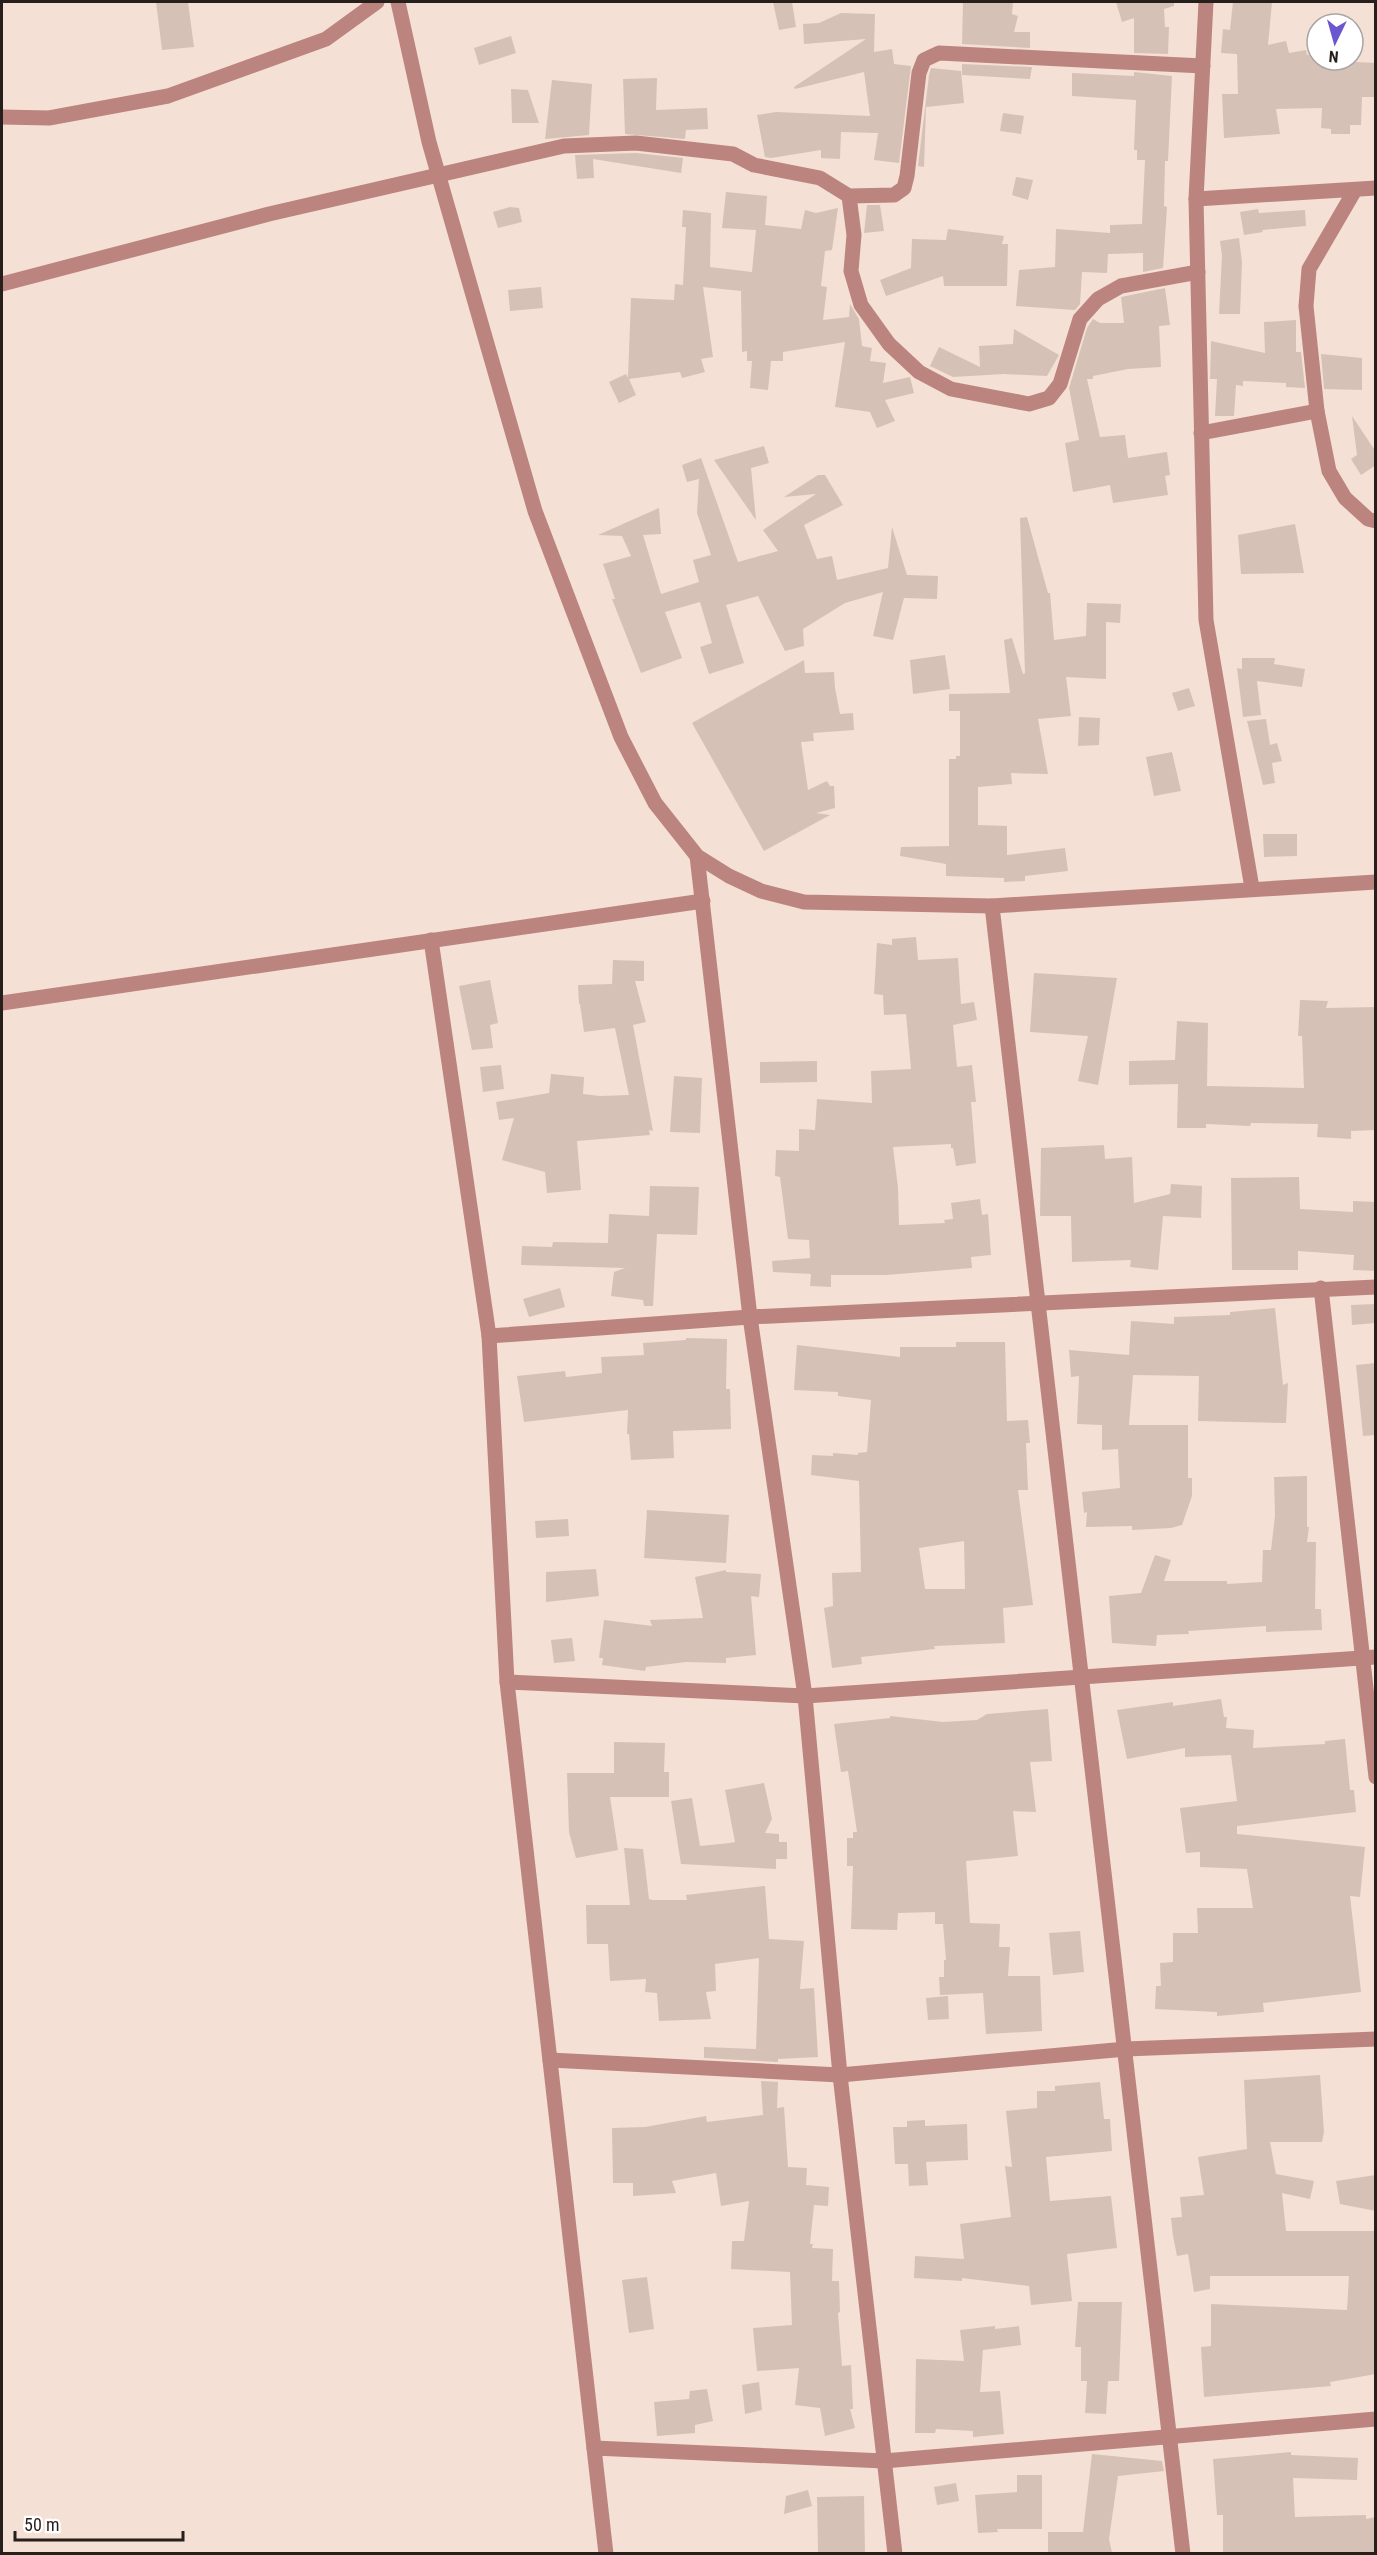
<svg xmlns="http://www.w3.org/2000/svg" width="1377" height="2555" viewBox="0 0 1377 2555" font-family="'Roboto Condensed',sans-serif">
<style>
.building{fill:#d6c1b7;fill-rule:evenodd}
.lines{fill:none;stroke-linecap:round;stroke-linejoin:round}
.minor{stroke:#bc847f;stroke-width:15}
.tertiary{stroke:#bc847f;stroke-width:15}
</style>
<rect width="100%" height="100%" fill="#f5e0d5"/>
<!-- building -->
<g class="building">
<path d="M156 2H188L194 47 162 50Z"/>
<path d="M773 2H792L796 27 779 30Z"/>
<path d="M963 2H1013L1012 14 1018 16 1014 32H1030V48L962 44Z"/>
<path d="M1116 2H1174V6L1164 9 1165 27H1169L1168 54 1134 53V18L1122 22Z"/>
<path d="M1233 2H1272L1268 45 1286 41 1289 53 1306 50 1307 55 1317 54V60L1376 63V97H1362L1361 125H1350V134H1331V129L1321 128 1322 108 1276 109 1280 134 1224 138 1222 94H1238L1237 54 1221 53 1223 29 1230 30Z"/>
<path d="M841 13 875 14 874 52 892 49 894 64 911 66 899 163 874 160 878 133 841 132 840 159 821 158V150L771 158 765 157 757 115 776 112 870 116 864 72 795 89 794 87 866 39 804 44 803 24 819 23Z"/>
<path d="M511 36 516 53 479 65 474 48Z"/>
<path d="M962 64 1032 67 1030 79 962 75Z"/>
<path d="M931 68 961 71 964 103 926 107 924 167 918 166 929 75Z"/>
<path d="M1134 72 1172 76 1168 161H1165L1164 206 1167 207 1163 268 1143 272V253L1108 254 1107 273 1082 272 1080 304 1075 310 1016 306 1019 270 1055 267 1056 229 1110 233V225L1142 224 1145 160H1137V150H1134L1136 100 1072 96V73L1134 76Z"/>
<path d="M657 78 656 110 707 108 708 129 686 130 685 139 625 134 623 79Z"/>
<path d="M552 80 592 84 589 135 545 139Z"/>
<path d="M511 89 528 90 539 123H512Z"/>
<path d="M1003 113 1024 116 1021 134 1000 131Z"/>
<path d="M636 153 683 158 681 173 593 159 594 178 577 179 575 155Z"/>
<path d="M1016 177 1033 180 1028 200 1012 195Z"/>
<path d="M726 192 767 196 765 225 801 229 805 210 816 213 838 208 832 250 825 251 821 286 827 287 823 320 849 317 850 304 859 319 862 346 872 348 870 361 886 363 883 383 910 377 914 393 885 400 895 421 877 428 870 412 835 407 845 342 783 352V361H771L768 390 750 388 752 361H747V351L742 352 741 291 703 287 713 357 701 359 705 372 682 378 680 372 629 379 636 395 619 403 609 382 626 374 628 378 631 298 674 300 675 284 683 285 686 227H682L683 210 711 213 710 267 752 272 756 230 722 228Z"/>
<path d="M867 205H880L884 231 864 233Z"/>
<path d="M510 207 519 208 522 222 498 228 493 212Z"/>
<path d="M1258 209 1259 213 1305 210 1306 226 1262 230 1263 232 1244 235 1240 212Z"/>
<path d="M948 229 1004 236 1002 244H1008L1007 286H944L943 276 886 296 880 280 911 268 912 239 946 240Z"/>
<path d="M1239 238 1242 262 1240 314H1219L1222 256 1220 241Z"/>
<path d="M541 287 543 308 510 311 508 290Z"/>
<path d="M1165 288 1170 325 1159 326 1161 367 1128 369 1093 376V379H1087L1100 437 1125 435 1128 458 1167 452 1170 475 1165 476 1168 495 1113 503 1110 485 1073 492 1065 443 1079 440 1069 388 1087 328 1093 319 1100 323H1124L1121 297Z"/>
<path d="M1296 320V352H1301L1305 388 1286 387V383L1243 381V386L1236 385 1234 416H1215L1217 379H1210L1211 341 1265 353 1264 322Z"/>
<path d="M1014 329 1059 355 1047 376 1004 374 953 377 930 366 939 347 980 367 979 346 1013 344Z"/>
<path d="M1321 354 1362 358V390L1324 389Z"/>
<path d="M1352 416 1376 452V465L1361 475 1351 459 1357 455Z"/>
<path d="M764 446 769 463 751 468 756 520 714 460Z"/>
<path d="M701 458 738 562 778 551 763 530 816 494 784 497 818 475H825L843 505 804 525 817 559 832 556 837 580 888 568 892 527 907 575 938 576 937 599 904 598 893 640 873 636 883 592 845 603 803 629 804 646 785 651 758 596 726 605 744 663 709 674 700 647 712 643 700 602 665 612 682 658 641 673 612 599H615L603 564 631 556 622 536 598 535 659 508 661 534 643 535 661 594 699 582 693 560 711 555 697 513 699 479 687 482 682 465Z"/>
<path d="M1027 517 1048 593H1050L1054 640 1086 636 1087 603 1121 604 1120 623 1106 622V679L1066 677 1071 716 1038 719 1048 774 1011 773 1012 784 978 787V825L1007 826V855L1065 848 1068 871 1025 876V881L1004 882V878L946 876V864L900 856 901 847 949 846V759H956V756H960V711H949V694L1010 693 1004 640 1012 638 1023 674 1025 673 1020 518Z"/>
<path d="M1295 524 1304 573 1241 574 1238 535Z"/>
<path d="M945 655 950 689 913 694 910 660Z"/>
<path d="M1242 658H1275L1274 664 1305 669 1302 687 1257 681 1261 715 1243 717 1237 668 1242 669Z"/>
<path d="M804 660 805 673 834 672 835 688 840 714 853 713 854 730 813 733 814 741 801 742 808 790 827 781 830 786H834L835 808 816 813 830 815 764 851 692 723Z"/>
<path d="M1189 688 1195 706 1178 711 1172 693Z"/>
<path d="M1079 717 1100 718 1099 745 1078 746Z"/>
<path d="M1266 719 1270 745 1277 743 1282 761 1272 763 1275 783 1263 785 1247 721Z"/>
<path d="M1172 752 1181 791 1154 796 1146 757Z"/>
<path d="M1263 834H1297V856L1264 857Z"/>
<path d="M916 937 918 960 958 958 961 1004 974 1002 977 1020 953 1025 957 1067 972 1065 976 1102H971L976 1163 956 1166 953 1148H951V1144L893 1147 898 1188 899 1225 945 1223 944 1220 953 1219 951 1203 980 1199 982 1215 988 1214 991 1255 971 1257 972 1268 886 1275H831V1287L810 1286 811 1274 773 1272 772 1261 810 1258 809 1240 788 1239 780 1177 775 1176 776 1150 799 1151V1129L815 1130 817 1099 872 1103 871 1071 911 1069 906 1014 884 1015 883 995 874 994 877 943 892 945V939Z"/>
<path d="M613 960 644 961V981H635L646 1022 633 1025 653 1131 649 1130 650 1135 577 1141 581 1190 547 1193 545 1172 502 1160 514 1118 499 1120 496 1102 549 1093 551 1074 584 1077 583 1094 600 1096 629 1095 615 1028 584 1032 580 1004H579L578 985 612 984Z"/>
<path d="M1034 973 1117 978 1098 1085 1078 1081 1088 1036 1030 1032Z"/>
<path d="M490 980 498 1023 490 1025 493 1048 472 1050 459 986Z"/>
<path d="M1300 1000 1328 1001 1326 1008 1376 1007V1130L1351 1131V1139L1317 1137 1318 1124 1251 1123 1250 1126 1206 1124V1128H1177L1178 1084 1129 1085V1061L1175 1060 1177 1021 1208 1023 1207 1086 1304 1088 1302 1036H1298Z"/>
<path d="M817 1061V1082L760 1083V1062Z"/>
<path d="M501 1065 504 1089 483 1092 480 1067Z"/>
<path d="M674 1076 702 1078 700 1133 670 1132Z"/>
<path d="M1104 1145 1105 1159 1132 1157 1134 1203 1170 1194 1171 1184 1202 1186 1201 1218 1163 1216 1158 1270 1130 1267 1131 1260 1072 1262 1071 1216H1040L1041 1148Z"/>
<path d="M1299 1177 1300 1209 1353 1212V1201L1376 1202V1271L1353 1270 1354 1255 1298 1251V1270H1232L1231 1178Z"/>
<path d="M650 1186 699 1187 697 1235 657 1234 653 1306H644L643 1300 611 1296 614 1272 625 1268 521 1265 522 1246 552 1247 553 1242 608 1243 609 1214 649 1216Z"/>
<path d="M560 1288 565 1307 529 1317 523 1299Z"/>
<path d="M1376 1304V1323L1352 1325 1351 1305Z"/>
<path d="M1275 1308 1283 1385 1288 1383 1286 1423 1198 1421 1199 1376 1133 1375 1129 1425H1188V1478H1192V1496L1182 1525 1171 1528 1132 1530V1526L1086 1527 1087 1512 1084 1513 1082 1492 1120 1488 1118 1449 1102 1450V1425L1077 1424 1079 1376 1071 1377 1069 1350 1129 1355 1131 1321 1174 1324V1317L1230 1315V1312Z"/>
<path d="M686 1338 727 1339 726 1389H730L731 1429 673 1431 674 1458 631 1460 629 1434H627L628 1410 524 1422 517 1376 565 1371 566 1377 602 1373 601 1357 644 1355 643 1343 686 1340Z"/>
<path d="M956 1342H1005L1007 1421 1028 1420 1030 1443H1026L1028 1490H1018L1033 1605 1003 1608 1005 1643 934 1646 935 1649 861 1657 862 1664 832 1668 824 1608 833 1606 832 1573 861 1572 859 1481 811 1475 812 1455 833 1456V1453L858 1455V1453L867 1452 871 1400 838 1396V1392L794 1390 797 1345 900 1357V1347H956ZM964 1541 965 1589H925L919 1548Z"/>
<path d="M1376 1363V1435L1363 1436 1356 1365Z"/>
<path d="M1307 1476V1527H1309L1307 1542H1316L1315 1609H1321L1322 1630 1266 1632V1626L1188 1631 1189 1634 1157 1635 1156 1646 1112 1643 1109 1596 1141 1593 1155 1555 1171 1560 1164 1581H1227V1584L1262 1582 1263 1550H1271L1275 1516 1274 1477Z"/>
<path d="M647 1510 729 1515 726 1563 644 1558Z"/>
<path d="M568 1519 569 1536 536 1538 535 1521Z"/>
<path d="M596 1569 599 1596 546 1602V1572Z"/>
<path d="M726 1570V1572L761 1574 759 1597 751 1596 756 1655 726 1658V1663L686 1662 646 1667 645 1671 602 1665 603 1658H599L604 1620 652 1626 650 1620 703 1618 695 1577Z"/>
<path d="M572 1638 575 1661 554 1663 551 1640Z"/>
<path d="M1221 1699 1224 1717H1227L1226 1728 1254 1730 1253 1748 1325 1744V1741L1345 1739 1350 1790H1354L1356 1812 1237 1826V1834L1365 1847 1360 1897 1350 1896 1361 1992 1263 2003 1264 2012 1217 2016V2012L1155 2009 1156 1986H1161L1160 1963 1173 1962V1933H1198L1197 1908H1253L1247 1869 1200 1867V1852L1186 1853 1180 1808 1237 1801 1231 1755 1185 1757V1748L1127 1759 1117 1710 1173 1702V1706Z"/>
<path d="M1048 1709 1052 1761 1030 1762 1036 1812 1013 1811 1018 1856 966 1861 970 1923 1000 1924 999 1947H1010L1008 1976H1040L1042 2031 986 2034 983 1993 940 1995 939 1977H944V1960H946L943 1924H935V1912L898 1913 897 1930 851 1929 853 1866H847V1838H853V1832H857L848 1771 841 1772 834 1724 890 1718V1716L943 1722 977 1720 987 1714Z"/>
<path d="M614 1742 665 1743 664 1772H669V1797H610L618 1850 576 1858 569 1832 567 1773H614Z"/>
<path d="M764 1783 772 1819 765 1833 779 1834V1842H787V1859H776V1869L681 1864 671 1801 692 1798 700 1846 730 1843 735 1842 725 1790Z"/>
<path d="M624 1848 643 1849 649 1899 653 1900H687L686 1895 765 1886 769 1939 804 1941 800 1989 814 1988 818 2057 778 2059V2062L704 2058V2047L756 2049 759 1958 715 1964 716 1991 706 1992 711 2019 659 2021 657 1993 645 1992 646 1979 610 1981 608 1944H587L586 1905H630Z"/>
<path d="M1080 1931 1084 1972 1053 1975 1049 1933Z"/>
<path d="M948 1996 949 2019 928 2020 926 1998Z"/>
<path d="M1320 2075 1324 2132 1322 2142H1270L1276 2174 1314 2181 1310 2199 1282 2193 1286 2231H1376V2374L1330 2382 1331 2386 1204 2397 1201 2347 1211 2346V2304L1347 2310 1349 2276H1210V2289L1194 2292 1188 2254 1177 2256 1173 2236 1171 2218 1182 2217 1180 2197 1204 2195 1198 2157 1247 2149 1244 2080Z"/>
<path d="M761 2081 778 2082 777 2108 784 2107 788 2167 807 2168 806 2185 829 2187 828 2206 814 2205 810 2244H813L812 2248 833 2249 832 2281H839L840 2312 838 2313 842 2366 851 2365 853 2409H850L855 2428 825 2436 820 2408 795 2405 799 2368 757 2371 753 2328 792 2325 790 2272 731 2269 732 2241H744L749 2201 721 2206 716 2173 672 2181 676 2193 633 2196V2183H613L612 2128 645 2127 706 2116 707 2122 763 2115Z"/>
<path d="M1100 2082 1104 2119H1110L1112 2151 1046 2157 1050 2201 1111 2196 1117 2248 1067 2254 1072 2301 1031 2305 1029 2286 962 2278V2281L914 2278 915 2256 964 2259 960 2224 1011 2217 1005 2166 1012 2167 1006 2111 1037 2108V2091H1055V2086Z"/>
<path d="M925 2120V2126L967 2124 968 2160 926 2162 928 2185 909 2186 908 2164H895L893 2127H907V2121Z"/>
<path d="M1376 2175V2211L1340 2204 1336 2181Z"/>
<path d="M647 2277 654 2329 629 2333 622 2280Z"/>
<path d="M1078 2302H1122L1119 2381H1108L1106 2414 1085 2413 1087 2381H1081V2347H1075Z"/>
<path d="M995 2326V2329L1019 2326 1021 2345 983 2350 980 2392 1000 2391 1004 2434 973 2437V2431L936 2429 935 2433H915L916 2359 964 2361 960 2330Z"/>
<path d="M759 2382 762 2410 745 2414 742 2385Z"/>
<path d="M707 2389 713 2421 695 2425V2433L657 2436 654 2402 689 2399 690 2391Z"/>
<path d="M1291 2452V2455L1358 2458 1357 2480 1293 2478 1295 2517 1366 2515V2519L1376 2517V2553H1223V2515H1217L1213 2459Z"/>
<path d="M1092 2454 1162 2461 1164 2471 1118 2476 1109 2539 1112 2553H1048V2532H1083Z"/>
<path d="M1017 2475H1042V2529H997L998 2532 978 2533 975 2495 1017 2492Z"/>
<path d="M956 2483 959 2501 937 2505 934 2487Z"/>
<path d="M808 2490 812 2506 784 2514 786 2496Z"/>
<path d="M864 2496 865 2553H818L817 2497Z"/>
</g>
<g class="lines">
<!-- minor -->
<g class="minor">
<path d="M1206 2 1196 199 1206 620 1252 888"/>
<path d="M2 117 49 118 168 96 326 39 377 2"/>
<path d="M1355 190 1309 269 1306 306 1317 411 1329 471 1345 498 1368 519 1376 521"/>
<path d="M849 196 854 235 851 271 861 305 889 344 919 372 951 389 1029 404 1049 398 1060 384 1080 319 1098 299 1121 286 1198 272"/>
<path d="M1196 199 1376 188"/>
<path d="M2 284 269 214 564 146 636 143 733 154 754 165 820 178 849 196 894 195 904 188 907 176 919 73 924 60 939 53 1203 66"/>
<path d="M1201 433 1317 411"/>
<path d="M697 856 750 1317 805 1696 840 2075 895 2554"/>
<path d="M992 906 1183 2554"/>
<path d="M431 940 489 1336 507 1682 606 2554"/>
<path d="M2 1003 703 901"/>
<path d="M1321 1288 1376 1777"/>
<path d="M489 1336 750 1317 1376 1287"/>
<path d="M507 1682 805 1696 1376 1657"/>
<path d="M550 2060 840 2075 1126 2049 1376 2039"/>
<path d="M594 2448 884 2461 1376 2419"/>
</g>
<!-- tertiary -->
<path class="tertiary" d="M398 2 429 142 535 511 621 737 655 803 697 856 729 876 761 891 804 902 992 906 1376 882"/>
</g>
<!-- border -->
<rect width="1377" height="2555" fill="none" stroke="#271f1c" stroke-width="6"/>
<!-- north arrow -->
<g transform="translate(1335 42) rotate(185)"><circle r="28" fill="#ffffff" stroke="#a9a5a4" stroke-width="1.5"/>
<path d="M0-4.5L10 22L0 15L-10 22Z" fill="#6c56d0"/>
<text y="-9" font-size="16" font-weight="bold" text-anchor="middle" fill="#271f1c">N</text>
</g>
<!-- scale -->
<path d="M15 2531v9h168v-9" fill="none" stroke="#271f1c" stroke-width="3"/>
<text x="24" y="2531" font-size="18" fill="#271f1c" stroke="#ffffff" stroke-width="4.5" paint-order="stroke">50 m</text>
</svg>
